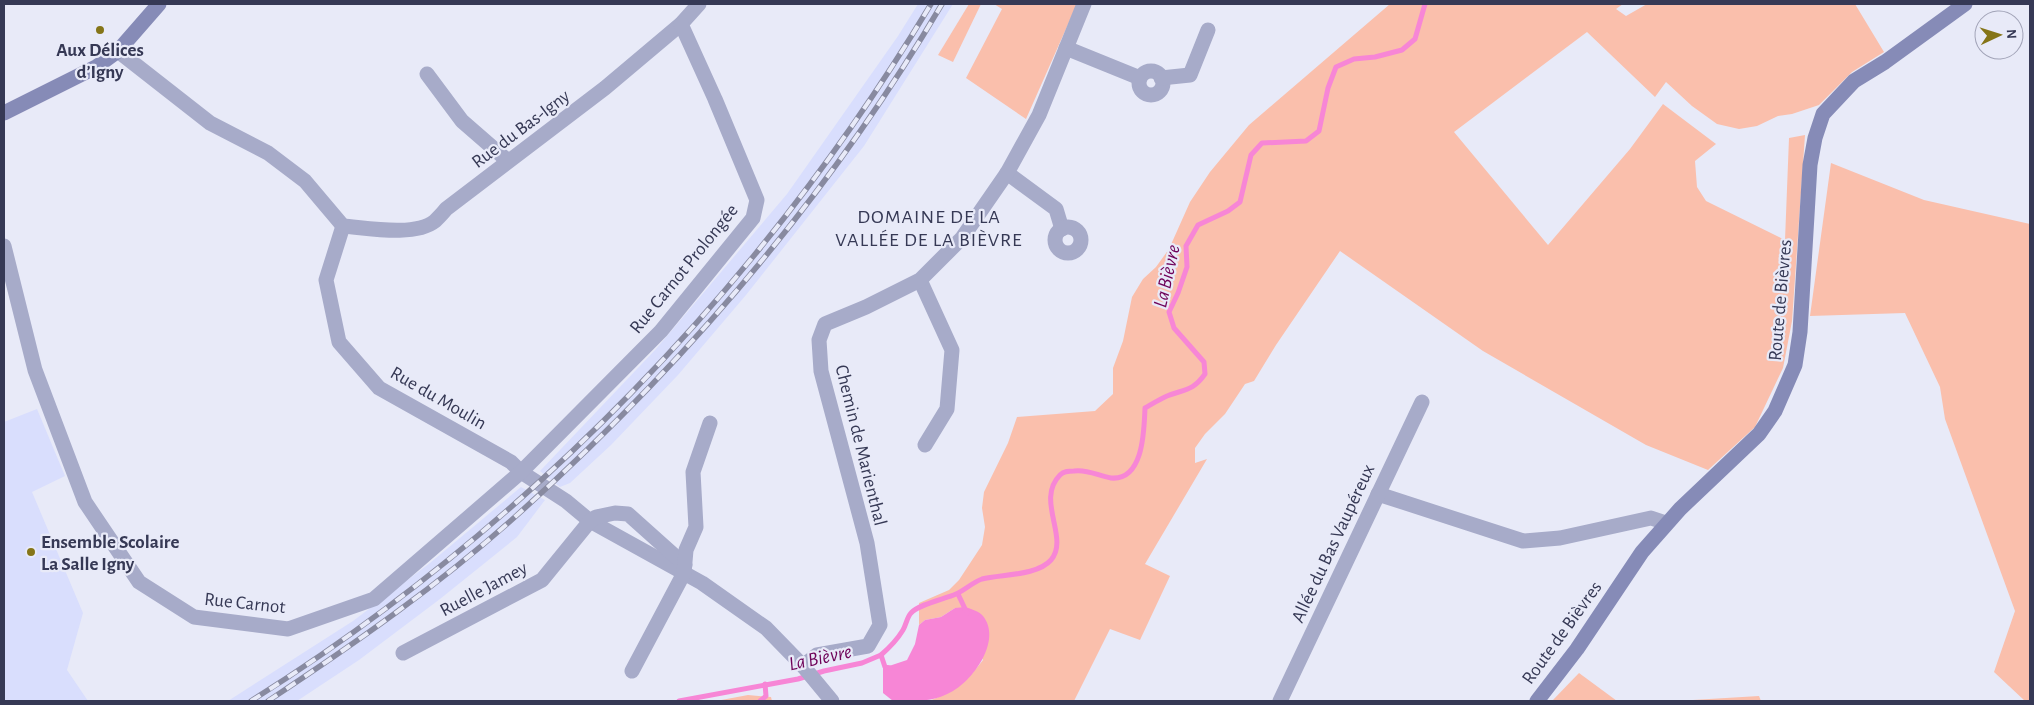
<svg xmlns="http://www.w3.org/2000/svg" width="2034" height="705" viewBox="0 0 2034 705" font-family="'Alegreya Sans',sans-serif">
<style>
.built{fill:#d9defd}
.green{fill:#fabfac}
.water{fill:#f786d6}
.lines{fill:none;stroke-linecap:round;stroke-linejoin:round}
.stream{stroke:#f786d6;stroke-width:5}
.street{stroke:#a7abc9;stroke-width:15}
.secondary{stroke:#868bb7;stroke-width:15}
.rail-casing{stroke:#888aa0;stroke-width:5.5}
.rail{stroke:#e8eaf8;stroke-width:4;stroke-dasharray:11;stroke-linecap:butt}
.poi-dot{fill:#857518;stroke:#e8eaf8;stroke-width:2}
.labels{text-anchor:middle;stroke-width:4.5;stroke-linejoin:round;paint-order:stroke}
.poi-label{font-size:19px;font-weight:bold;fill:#363955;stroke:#e8eaf8}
.street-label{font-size:19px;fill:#363955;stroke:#e8eaf8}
.neighbourhood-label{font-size:20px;letter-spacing:1px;fill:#363955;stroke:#e8eaf8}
.water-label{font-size:20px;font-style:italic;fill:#6f0359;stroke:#e8eaf8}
</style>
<rect width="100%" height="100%" fill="#e8eaf8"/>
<!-- built -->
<g class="built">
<path d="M918 4H953L864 146 746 295 678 375 611 445 570 483 560 487 540 471 656 349 787 194 898 36Z"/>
<path d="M37 409 65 476 32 492 83 613 67 670 88 701H4V422Z"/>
<path d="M521 487 545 500 517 537 440 599 359 660 297 701H228L353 621 430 563Z"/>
</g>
<!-- green -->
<g class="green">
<path d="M969 4H981L953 62 938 55Z"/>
<path d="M994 4H1077L1026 119 966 78 1002 9Z"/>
<path d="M1390 4H1623L1616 9 1626 16 1647 4H1855L1884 52 1852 72 1819 105 1792 114 1778 116 1757 126 1739 129 1717 124 1692 106 1666 82 1655 97 1587 32 1454 132 1548 245 1630 149 1663 104 1716 144 1695 161 1697 187 1706 201 1785 240 1789 138 1805 135 1792 321 1783 368 1755 427 1708 470 1646 445 1483 351 1340 251 1276 345 1254 381 1245 384 1225 414 1205 434 1195 448V463L1207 459 1145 564 1170 576 1140 640 1110 629 1074 701H929C950 693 969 679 983 660L955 608 941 617 925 620 919 625V603L949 590 959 580 982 545 985 527 982 508 984 492 1008 443 1017 417 1095 411 1113 394V368L1123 341 1132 297 1143 279 1156 267 1169 249 1190 202 1210 172 1249 125Z"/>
<path d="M1831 163 1924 200 2030 224V701H2025L1994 672 2015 611 1945 419 1940 387 1905 313 1810 316Z"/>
<path d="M1579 673 1617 701H1552Z"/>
<path d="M748 695 771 697 772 701H716Z"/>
<path d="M1759 696 1761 701H1676Z"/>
</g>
<!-- water -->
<path class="water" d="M965 607C971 609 979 611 983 616 1002 640 974 679 953 691 932 703 915 701 893 701L883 693V668L907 660 915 644 919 625 925 620 941 617 955 608Z"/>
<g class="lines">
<!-- stream -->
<g class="stream">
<path d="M958 594 967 613"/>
<path d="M881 655C889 648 897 640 903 630 906 625 907 617 911 613 919 604 945 599 956 594 965 590 973 582 982 579 1001 574 1037 576 1051 560 1070 538 1035 500 1060 475 1064 471 1069 471 1074 471 1088 469 1098 476 1111 478 1144 481 1144 429 1145 408 1152 404 1160 399 1167 396 1185 389 1193 391 1205 374L1204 362 1174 328 1169 312 1178 293 1187 267 1186 246 1198 225 1228 211 1240 202 1251 155 1262 143 1306 141 1319 131 1328 88 1336 67 1354 59 1375 57 1402 50 1415 39 1425 4"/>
<path d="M679 701 798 679 824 671 862 663 881 655 885 667 890 668"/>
<path d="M760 701 766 696 765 684"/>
</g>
<!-- street -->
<g class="street">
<path d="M1066 48 1140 78"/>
<path d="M118 51 210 123 268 153 305 181 343 226"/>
<circle cx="1151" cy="83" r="12"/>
<path d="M427 74 462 121 508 161"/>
<path d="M1161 78 1190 75 1208 30"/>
<path d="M1007 173 1056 209 1062 229"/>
<path d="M343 226 326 280 339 342 379 388 511 462 521 472 566 501 590 521 702 583 766 628 803 666 832 701"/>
<path d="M343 226C368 228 415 237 435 221 439 217 443 213 446 209L605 88 681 24 699 4"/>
<circle cx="1068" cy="240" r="13"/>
<path d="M4 246 35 370 85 502 139 582 194 617 288 629 374 599 521 472 661 331 753 218 757 200 715 99 681 24"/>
<path d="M920 280 952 350 947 409 925 445"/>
<path d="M1378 494 1523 541 1560 538 1651 518 1666 523"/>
<path d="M403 653 542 580 590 521 596 517 615 513 628 514 685 565"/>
<path d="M803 666 817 655 868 646 880 625 867 543 821 371 819 340 825 324 866 307 920 280 962 238 1007 173 1039 115 1084 4"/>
<path d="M632 671 684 573 686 550 696 527 693 472 710 423"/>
<path d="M1280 701 1422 402"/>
</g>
<!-- secondary -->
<g class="secondary">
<path d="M4 113 96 67 118 51 159 4"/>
<path d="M1537 701 1577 649 1642 552 1680 509 1759 434 1775 411 1795 365 1800 332 1810 165 1815 138 1823 114 1854 81 1885 62 1965 4"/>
</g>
<defs>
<g id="rail">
<path d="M251 701C528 527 763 284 931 4"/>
<path d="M268 701C354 644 439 585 516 516 682 367 829 196 942 4"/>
</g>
</defs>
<!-- rail casing -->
<use href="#rail" class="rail-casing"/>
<!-- rail -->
<use href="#rail" class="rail"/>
</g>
<!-- markers -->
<g class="poi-dot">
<circle cx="100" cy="30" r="5"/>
<circle cx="31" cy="552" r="5"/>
</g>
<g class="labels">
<!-- poi labels -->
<g class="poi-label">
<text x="100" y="56">Aux Délices<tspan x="100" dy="22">d’Igny</tspan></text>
<text x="41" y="548" text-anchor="start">Ensemble Scolaire<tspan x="41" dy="22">La Salle Igny</tspan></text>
</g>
<!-- street labels -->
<g class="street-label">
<text transform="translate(520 128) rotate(-37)" y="7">Rue du Bas-Igny</text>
<text transform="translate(683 268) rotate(-51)" y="7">Rue Carnot Prolongée</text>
<text transform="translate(1779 300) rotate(-85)" y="7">Route de Bièvres</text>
<text transform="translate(439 397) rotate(30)" y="7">Rue du Moulin</text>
<text transform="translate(862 445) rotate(76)" y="7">Chemin de Marienthal</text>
<text transform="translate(1332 543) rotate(-65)" y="7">Allée du Bas Vaupéreux</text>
<text transform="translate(483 588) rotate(-28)" y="7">Ruelle Jamey</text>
<text transform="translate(245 602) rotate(6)" y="7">Rue Carnot</text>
<text transform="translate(1561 632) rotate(-54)" y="7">Route de Bièvres</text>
</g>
<!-- neighbourhood labels -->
<g class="neighbourhood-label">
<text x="929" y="223">DOMAINE DE LA<tspan x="929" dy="23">VALLÉE DE LA BIÈVRE</tspan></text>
</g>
<!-- water labels -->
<g class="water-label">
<text transform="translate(1166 276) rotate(-77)" y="7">La Bièvre</text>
<text transform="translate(820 657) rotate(-12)" y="7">La Bièvre</text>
</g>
</g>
<!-- border -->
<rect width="2034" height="705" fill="none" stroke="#363955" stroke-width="10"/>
<!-- north arrow -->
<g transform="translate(1999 35) rotate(86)"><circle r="24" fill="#e8eaf8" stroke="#a1a3b7"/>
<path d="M0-4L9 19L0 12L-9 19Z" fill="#857518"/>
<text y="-8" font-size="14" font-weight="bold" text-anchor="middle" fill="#363955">N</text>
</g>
</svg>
